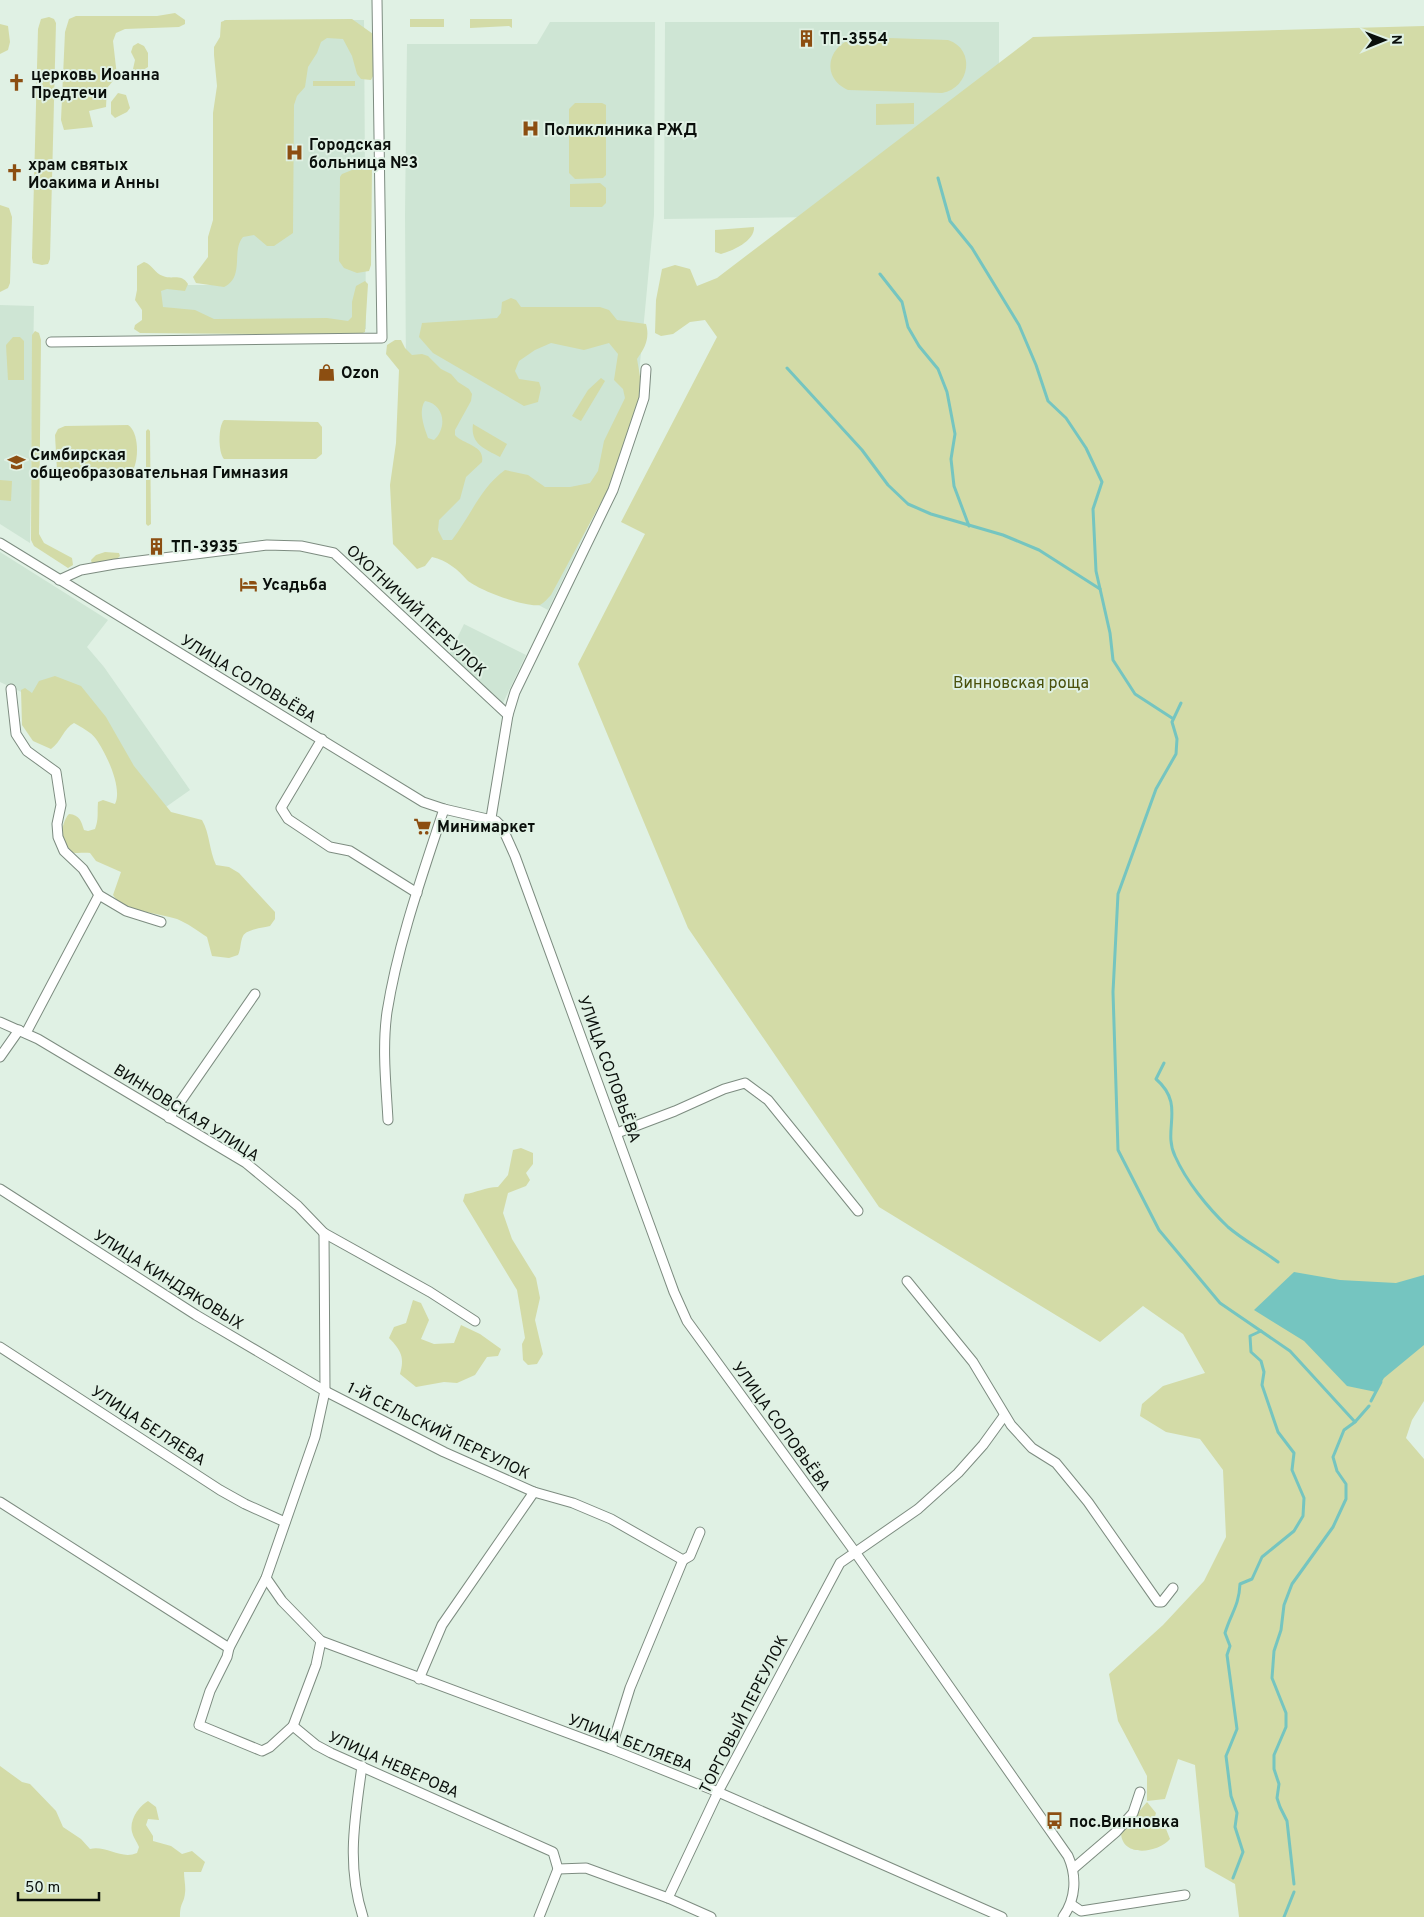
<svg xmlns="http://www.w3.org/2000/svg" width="1424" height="1917" viewBox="0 0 1424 1917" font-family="Overpass,sans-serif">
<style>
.built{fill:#cee5d4}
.green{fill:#d3dba7;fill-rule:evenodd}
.water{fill:#75c5c0}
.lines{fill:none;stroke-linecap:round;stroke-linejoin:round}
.stream{stroke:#75c5c0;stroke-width:3}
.street-casing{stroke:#7d8c80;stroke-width:11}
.street{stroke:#fff;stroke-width:9}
.labels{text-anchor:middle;stroke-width:4;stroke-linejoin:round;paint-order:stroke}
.poi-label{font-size:16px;font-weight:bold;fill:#0a0f0b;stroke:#e0f1e4;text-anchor:start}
.street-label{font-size:16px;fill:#0a0f0b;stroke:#e0f1e4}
.park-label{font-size:16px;fill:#4a510c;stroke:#e0f1e4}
</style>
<rect width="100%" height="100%" fill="#e0f1e4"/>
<!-- built -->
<g class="built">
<path d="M224 20H364L366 329 150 330 149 285H226Z"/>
<path d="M550 22H655L654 215 637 395 600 502 548 610 407 537 405 215 407 44H537Z"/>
<path d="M665 22H999V78L816 217 664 219Z"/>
<path d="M0 305 34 306 30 543 0 524Z"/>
<path d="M0 552 108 620 87 647 104 667 190 790 163 809 79 697 36 699 0 682Z"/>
<path d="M464 624 526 655 503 703 449 655Z"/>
</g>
<!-- green -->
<g class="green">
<path d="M175 13 185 20V24L179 27 125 29 116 33 113 41 117 76 107 88 106 107 89 111 93 127 64 130 61 120 65 32 69 19 76 16H157Z"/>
<path d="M49 17 54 19 56 23 50 259 48 264 42 265 33 263 32 258 38 29 41 19Z"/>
<path d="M352 19 373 34 374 74 371 80 361 79 357 74 352 56 343 39 327 38 321 42 317 53 308 67 305 87 297 96 294 105 293 233 274 246H267L254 235 243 237C231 251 245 277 224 287L196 283 193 277 208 257V237L213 220V113L217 86 214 55V47L220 37 221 22 226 20Z"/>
<rect x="410" y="19" width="34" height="8"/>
<path d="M470 19H512V28L509 26 470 28Z"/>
<path d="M0 24 8 26 10 42 8 50 0 54Z"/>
<path d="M1424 26V1401L1412 1420 1406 1438 1424 1459V1917H1239L1235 1884 1205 1867 1195 1765 1178 1759 1165 1799 1147 1801V1776L1118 1721 1109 1674 1163 1625 1204 1581 1226 1537 1223 1470 1200 1439 1166 1432 1140 1416 1142 1404 1163 1386 1205 1373 1183 1334 1143 1306 1100 1342 879 1207 688 928 578 664 645 534 621 522 717 337 705 320 690 322 673 334 661 336 655 333 656 300 662 269 675 265 690 269 697 286 717 278 1033 37Z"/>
<path d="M859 37 948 40C976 49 970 88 942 93L848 90C819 77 828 42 859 37Z"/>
<path d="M138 43 144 46 148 53V67L140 72 133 69 135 60 131 52 133 46Z"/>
<rect x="313" y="81" width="42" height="5"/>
<path d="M118 93 126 95 130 108 127 112 115 118 111 114V102Z"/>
<path d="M575 103H602L606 105V175L603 178 575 179 569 173V109Z"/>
<path d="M914 103V124L876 125V104Z"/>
<path d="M367 159 372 166 371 265 369 271 357 273 344 268 339 261 340 177 342 174 357 168 362 160Z"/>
<path d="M600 183 606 188V203L602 207H570V184Z"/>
<path d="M0 205 9 208 12 217 10 283 8 288 0 292Z"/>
<path d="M754 227C755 241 732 251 721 254L715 252V230Z"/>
<path d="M144 262C153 265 154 273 163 276 172 280 181 273 188 284L185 291 167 289 161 291 163 307 195 310 214 319 327 318 348 321 352 317V302L356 286 365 281 368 284 365 332 358 335 140 333 134 329 135 325 142 320V310L135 300 137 290V266Z"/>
<path d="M511 298 516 300 521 307H600L609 310 617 320 646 324C650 338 645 348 637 359L642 388 641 399 612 482 551 595C548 598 544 603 540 605 526 608 478 590 467 580 458 570 447 560 432 557L425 566 417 569 393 544 390 485 396 443 399 370 386 354 387 345 395 340H401L405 348 412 355 422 354 428 356 441 369 451 374 458 382 469 389 472 394 471 401 455 430V435C464 445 485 445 482 462L466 477 460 499 439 520 438 530 443 540H452C470 517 481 487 505 470L528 475 545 487H570L590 483 598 471 604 441 625 398 623 389 614 380 618 354 609 343 584 350 551 343 535 350 519 361 515 371 519 379 539 382 541 388 538 402 524 406 433 353 419 337 422 323 497 318 501 313 502 302ZM425 401C444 404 448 427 434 440L428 438C424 427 418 411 425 401Z"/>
<path d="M35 331 39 333 41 340 39 534 44 543 72 558 73 565 68 568 34 546 31 540 32 335Z"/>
<path d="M13 337H20L24 341V380H8L6 345Z"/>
<path d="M601 378 605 381 581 421 572 416 588 390Z"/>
<path d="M224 420 318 422 322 427V454L316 459H224C218 453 218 426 224 420Z"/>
<path d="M473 424 507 444 500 457C485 449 470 444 473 424Z"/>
<path d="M128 425C139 432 139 459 133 470L126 472 66 474H60L57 471 55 435 58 429 65 426Z"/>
<path d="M148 429 150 431 151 524 148 526 146 524V431Z"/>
<path d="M0 480 12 481 11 501 0 500Z"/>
<path d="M105 552 119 553 120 556 114 562 92 564 91 560 96 555Z"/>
<path d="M55 676 81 686 106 717 134 766 171 812 202 820C210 834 209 850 216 865L229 867 239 873 275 912V919L270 926C263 928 246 929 243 936 240 942 241 949 238 955L229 958 212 956 207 937C198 931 187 923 177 919 159 913 122 911 113 895L121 872 96 861 90 853C84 852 76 854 70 852 57 849 61 822 69 814 80 815 81 821 84 830L88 831 95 829C99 819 97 812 98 802L103 800 115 804C123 788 106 753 96 739 91 732 81 727 74 723 64 728 61 742 51 749L33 741 22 725 21 690 25 688 32 693 39 681Z"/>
<path d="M521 1148 533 1153V1164L526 1173 530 1180 526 1186 508 1193 503 1213 512 1239 536 1278 540 1298 535 1320 543 1354 537 1364 528 1365 523 1360 522 1344 525 1338 517 1290 463 1201 465 1194C476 1193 485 1187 498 1187L508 1175 513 1150Z"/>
<path d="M413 1300 421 1303 429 1320 421 1339 434 1344 454 1343 461 1325 480 1334 501 1349 498 1356 487 1357 475 1375 457 1383 444 1382 416 1387 400 1374C405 1358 401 1350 389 1338L394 1327 406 1323Z"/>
<path d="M0 1766 22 1782 30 1784 56 1811 63 1827 81 1839 90 1849C106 1845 121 1860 137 1853L139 1847C137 1842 133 1837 132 1832 129 1820 139 1806 148 1801L156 1807 159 1820 148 1819 146 1825 153 1836V1841L171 1846 182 1854 192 1851 205 1862 201 1872H184C184 1879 186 1887 185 1893 184 1904 180 1902 180 1917H0Z"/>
<path d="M1147 1802 1156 1813 1153 1823 1166 1829 1170 1839C1158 1853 1122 1858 1121 1833Z"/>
</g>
<!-- water -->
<path class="water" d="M1294 1272 1340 1280 1396 1283 1424 1275V1345L1384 1378 1376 1392 1347 1386 1304 1341 1254 1310Z"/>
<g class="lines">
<!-- stream -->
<g class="stream">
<path d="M938 178 950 221 972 248 1019 325 1036 365 1048 401 1066 418 1086 448 1102 482 1093 509 1096 571 1110 633 1113 660 1135 694 1172 718"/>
<path d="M880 274 902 302 908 327 919 346 938 369 947 392 955 434 951 459 954 486 969 526"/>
<path d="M787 368 862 450 888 485 908 504 931 514 1003 535 1039 550 1100 589"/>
<path d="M1181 703 1172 722 1177 739 1176 754 1156 789 1118 894 1113 992 1118 1150 1159 1230 1220 1303 1290 1351 1355 1422"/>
<path d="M1164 1063 1156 1079C1186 1105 1162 1129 1175 1156 1186 1181 1208 1208 1228 1227 1243 1240 1262 1250 1278 1262"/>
<path d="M1371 1401 1381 1382"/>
<path d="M1233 1878 1243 1852 1235 1827 1237 1813 1231 1796 1226 1756 1237 1729 1227 1655 1230 1646 1225 1633C1231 1613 1239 1606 1240 1584L1252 1579 1262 1557 1294 1531 1303 1516 1304 1498 1292 1470 1294 1453 1278 1432 1262 1385 1264 1372 1261 1361 1251 1352 1250 1336 1261 1331"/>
<path d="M1294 1884 1287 1821 1280 1807 1277 1798 1279 1784 1274 1769V1755L1286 1727V1713L1272 1678 1274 1651 1281 1630 1284 1605 1292 1584 1333 1527 1346 1499V1484L1337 1471 1333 1457 1344 1430 1355 1422 1369 1406"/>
<path d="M1284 1917 1294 1892"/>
</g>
<defs>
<g id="street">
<path d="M51 342 382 338 377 0"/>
<path d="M0 543 423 802 444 809 496 821 502 827 515 856 674 1292 687 1321 855 1552 1068 1856C1077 1876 1076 1899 1063 1917"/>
<path d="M59 580 81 570 115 564 267 545 301 546 334 553 508 715"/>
<path d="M11 689 16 734 27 751 56 772 61 805 57 824 58 837 64 851 83 869 99 895 126 911 161 922"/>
<path d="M322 739 281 808 288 819 330 847 350 851 417 893"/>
<path d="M491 818 508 715 515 692 613 490 644 398 646 369"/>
<path d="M0 1022 38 1039 246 1163 298 1206 324 1233 430 1292 475 1321"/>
<path d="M26 1033 99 895"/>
<path d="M0 1057 19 1030"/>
<path d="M169 1118 255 994"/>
<path d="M388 1120C386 1084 382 1048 387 1012 398 943 422 876 444 809"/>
<path d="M617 1133 675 1111 724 1089 745 1083 768 1100 858 1211"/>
<path d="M0 1189 196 1315 325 1391 444 1452 534 1492 573 1503 611 1519 683 1560"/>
<path d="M907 1281 973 1362 1011 1425 1032 1448 1056 1463 1088 1502 1158 1602H1162L1173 1588"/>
<path d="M0 1347 220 1490 245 1504 285 1522"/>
<path d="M0 1502 229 1648"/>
<path d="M683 1560 690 1556 700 1532"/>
<path d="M266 1578 282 1601 321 1641 611 1749 718 1792 1002 1917"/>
<path d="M321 1641 316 1665 293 1726 270 1747 262 1751 199 1725 210 1691 227 1657 229 1648 266 1578 315 1437 325 1391 324 1233"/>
<path d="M419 1679 442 1625 534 1492"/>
<path d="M293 1726 316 1745 331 1753 553 1852 558 1869 586 1868 668 1898 711 1917"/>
<path d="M611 1749 630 1688 683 1560"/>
<path d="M362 1766C355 1818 346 1865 363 1917"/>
<path d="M1074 1868 1116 1832 1133 1813 1140 1792"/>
<path d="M668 1898 718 1792 840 1563 918 1509 958 1473 983 1445 1004 1416"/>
<path d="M1072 1905 1081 1911 1185 1895"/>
<path d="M539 1917 558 1869"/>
</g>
</defs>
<!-- street casing -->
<use href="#street" class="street-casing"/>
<!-- street -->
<use href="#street" class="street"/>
</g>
<!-- icons -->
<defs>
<symbol id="building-bare" viewBox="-9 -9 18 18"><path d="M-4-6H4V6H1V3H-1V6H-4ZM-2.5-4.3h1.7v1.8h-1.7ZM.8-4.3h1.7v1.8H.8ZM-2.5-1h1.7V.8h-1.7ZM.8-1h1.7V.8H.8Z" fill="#8c4e11" stroke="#e0f1e4" stroke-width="2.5" paint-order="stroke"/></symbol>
<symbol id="church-bare" viewBox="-9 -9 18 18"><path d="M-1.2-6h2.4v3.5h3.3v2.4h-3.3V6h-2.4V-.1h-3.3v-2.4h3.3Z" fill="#8c4e11" stroke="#e0f1e4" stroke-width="2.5" paint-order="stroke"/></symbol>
<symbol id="hospital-bare" viewBox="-9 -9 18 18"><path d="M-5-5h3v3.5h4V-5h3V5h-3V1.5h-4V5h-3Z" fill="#8c4e11" stroke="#e0f1e4" stroke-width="2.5" paint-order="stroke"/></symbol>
<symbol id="shop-bare" viewBox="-9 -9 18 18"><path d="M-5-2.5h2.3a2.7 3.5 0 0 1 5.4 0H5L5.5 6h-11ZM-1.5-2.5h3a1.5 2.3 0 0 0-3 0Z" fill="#8c4e11" stroke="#e0f1e4" stroke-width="2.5" paint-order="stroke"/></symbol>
<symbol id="school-bare" viewBox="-9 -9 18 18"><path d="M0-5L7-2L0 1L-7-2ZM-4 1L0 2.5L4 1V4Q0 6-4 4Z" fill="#8c4e11" stroke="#e0f1e4" stroke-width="2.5" paint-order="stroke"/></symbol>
<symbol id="hotel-bare" viewBox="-9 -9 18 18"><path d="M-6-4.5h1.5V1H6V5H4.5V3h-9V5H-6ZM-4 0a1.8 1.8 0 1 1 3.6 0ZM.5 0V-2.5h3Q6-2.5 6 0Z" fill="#8c4e11" stroke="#e0f1e4" stroke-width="2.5" paint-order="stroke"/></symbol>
<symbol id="supermarket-bare" viewBox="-9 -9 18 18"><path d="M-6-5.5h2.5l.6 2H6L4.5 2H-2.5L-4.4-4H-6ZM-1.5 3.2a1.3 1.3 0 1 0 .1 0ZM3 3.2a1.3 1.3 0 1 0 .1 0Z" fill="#8c4e11" stroke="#e0f1e4" stroke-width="2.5" paint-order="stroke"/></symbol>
<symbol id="bus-bare" viewBox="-9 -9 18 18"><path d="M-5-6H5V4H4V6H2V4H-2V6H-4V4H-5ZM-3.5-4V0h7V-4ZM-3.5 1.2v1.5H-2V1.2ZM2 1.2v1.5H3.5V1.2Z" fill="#8c4e11" stroke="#e0f1e4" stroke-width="2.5" paint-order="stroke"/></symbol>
</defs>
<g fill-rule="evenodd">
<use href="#building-bare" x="794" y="26" width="25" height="25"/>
<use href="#church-bare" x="4" y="70" width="25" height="25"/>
<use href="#hospital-bare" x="518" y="116" width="25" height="25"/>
<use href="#hospital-bare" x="282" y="140" width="25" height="25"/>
<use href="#church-bare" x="2" y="160" width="25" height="25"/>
<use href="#shop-bare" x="314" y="360" width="25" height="25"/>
<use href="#school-bare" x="4" y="450" width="25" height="25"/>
<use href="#building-bare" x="144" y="534" width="25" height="25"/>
<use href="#hotel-bare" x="236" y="572" width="25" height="25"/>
<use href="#supermarket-bare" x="410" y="814" width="25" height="25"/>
<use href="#bus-bare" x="1042" y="1808" width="25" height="25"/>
</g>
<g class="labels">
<!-- poi labels -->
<g class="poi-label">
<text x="820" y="44">ТП-3554</text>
<text x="31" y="80">церковь Иоанна<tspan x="31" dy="18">Предтечи</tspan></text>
<text x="544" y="135">Поликлиника РЖД</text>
<text x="309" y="150">Городская<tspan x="309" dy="18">больница №3</tspan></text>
<text x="28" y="170">храм святых<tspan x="28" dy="18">Иоакима и Анны</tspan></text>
<text x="341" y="378">Ozon</text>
<text x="30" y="460">Симбирская<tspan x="30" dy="18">общеобразовательная Гимназия</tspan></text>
<text x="171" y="552">ТП-3935</text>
<text x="262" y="590">Усадьба</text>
<text x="437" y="832">Минимаркет</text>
<text x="1069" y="1827">пос.Винновка</text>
</g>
<!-- street labels -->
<g class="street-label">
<text transform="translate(417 610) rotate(43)" y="6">ОХОТНИЧИЙ ПЕРЕУЛОК</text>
<text transform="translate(249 678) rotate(31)" y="6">УЛИЦА СОЛОВЬЁВА</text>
<text transform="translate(610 1069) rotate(70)" y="6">УЛИЦА СОЛОВЬЁВА</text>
<text transform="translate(187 1112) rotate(32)" y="6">ВИННОВСКАЯ УЛИЦА</text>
<text transform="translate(169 1279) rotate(32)" y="6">УЛИЦА КИНДЯКОВЫХ</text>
<text transform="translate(149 1425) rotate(33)" y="6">УЛИЦА БЕЛЯЕВА</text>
<text transform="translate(782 1426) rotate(54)" y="6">УЛИЦА СОЛОВЬЁВА</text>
<text transform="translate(439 1430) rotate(26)" y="6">1-Й СЕЛЬСКИЙ ПЕРЕУЛОК</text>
<text transform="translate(743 1714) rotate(-63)" y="6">ТОРГОВЫЙ ПЕРЕУЛОК</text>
<text transform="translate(631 1742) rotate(21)" y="6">УЛИЦА БЕЛЯЕВА</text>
<text transform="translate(394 1764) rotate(24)" y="6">УЛИЦА НЕВЕРОВА</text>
</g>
<!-- park labels -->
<g class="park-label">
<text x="1021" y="688">Винновская роща</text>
</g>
</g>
<!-- north arrow -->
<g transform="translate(1384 40) rotate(89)" stroke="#e0f1e4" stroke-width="4" paint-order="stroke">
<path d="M0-4L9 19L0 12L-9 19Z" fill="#0a0f0b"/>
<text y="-8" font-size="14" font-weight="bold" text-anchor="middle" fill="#0a0f0b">N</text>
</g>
<!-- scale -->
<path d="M18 1892v8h81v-8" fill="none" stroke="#0a0f0b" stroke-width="2.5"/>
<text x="25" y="1892" font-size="15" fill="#0a0f0b" stroke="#e0f1e4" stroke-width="4" paint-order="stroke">50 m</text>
</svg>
